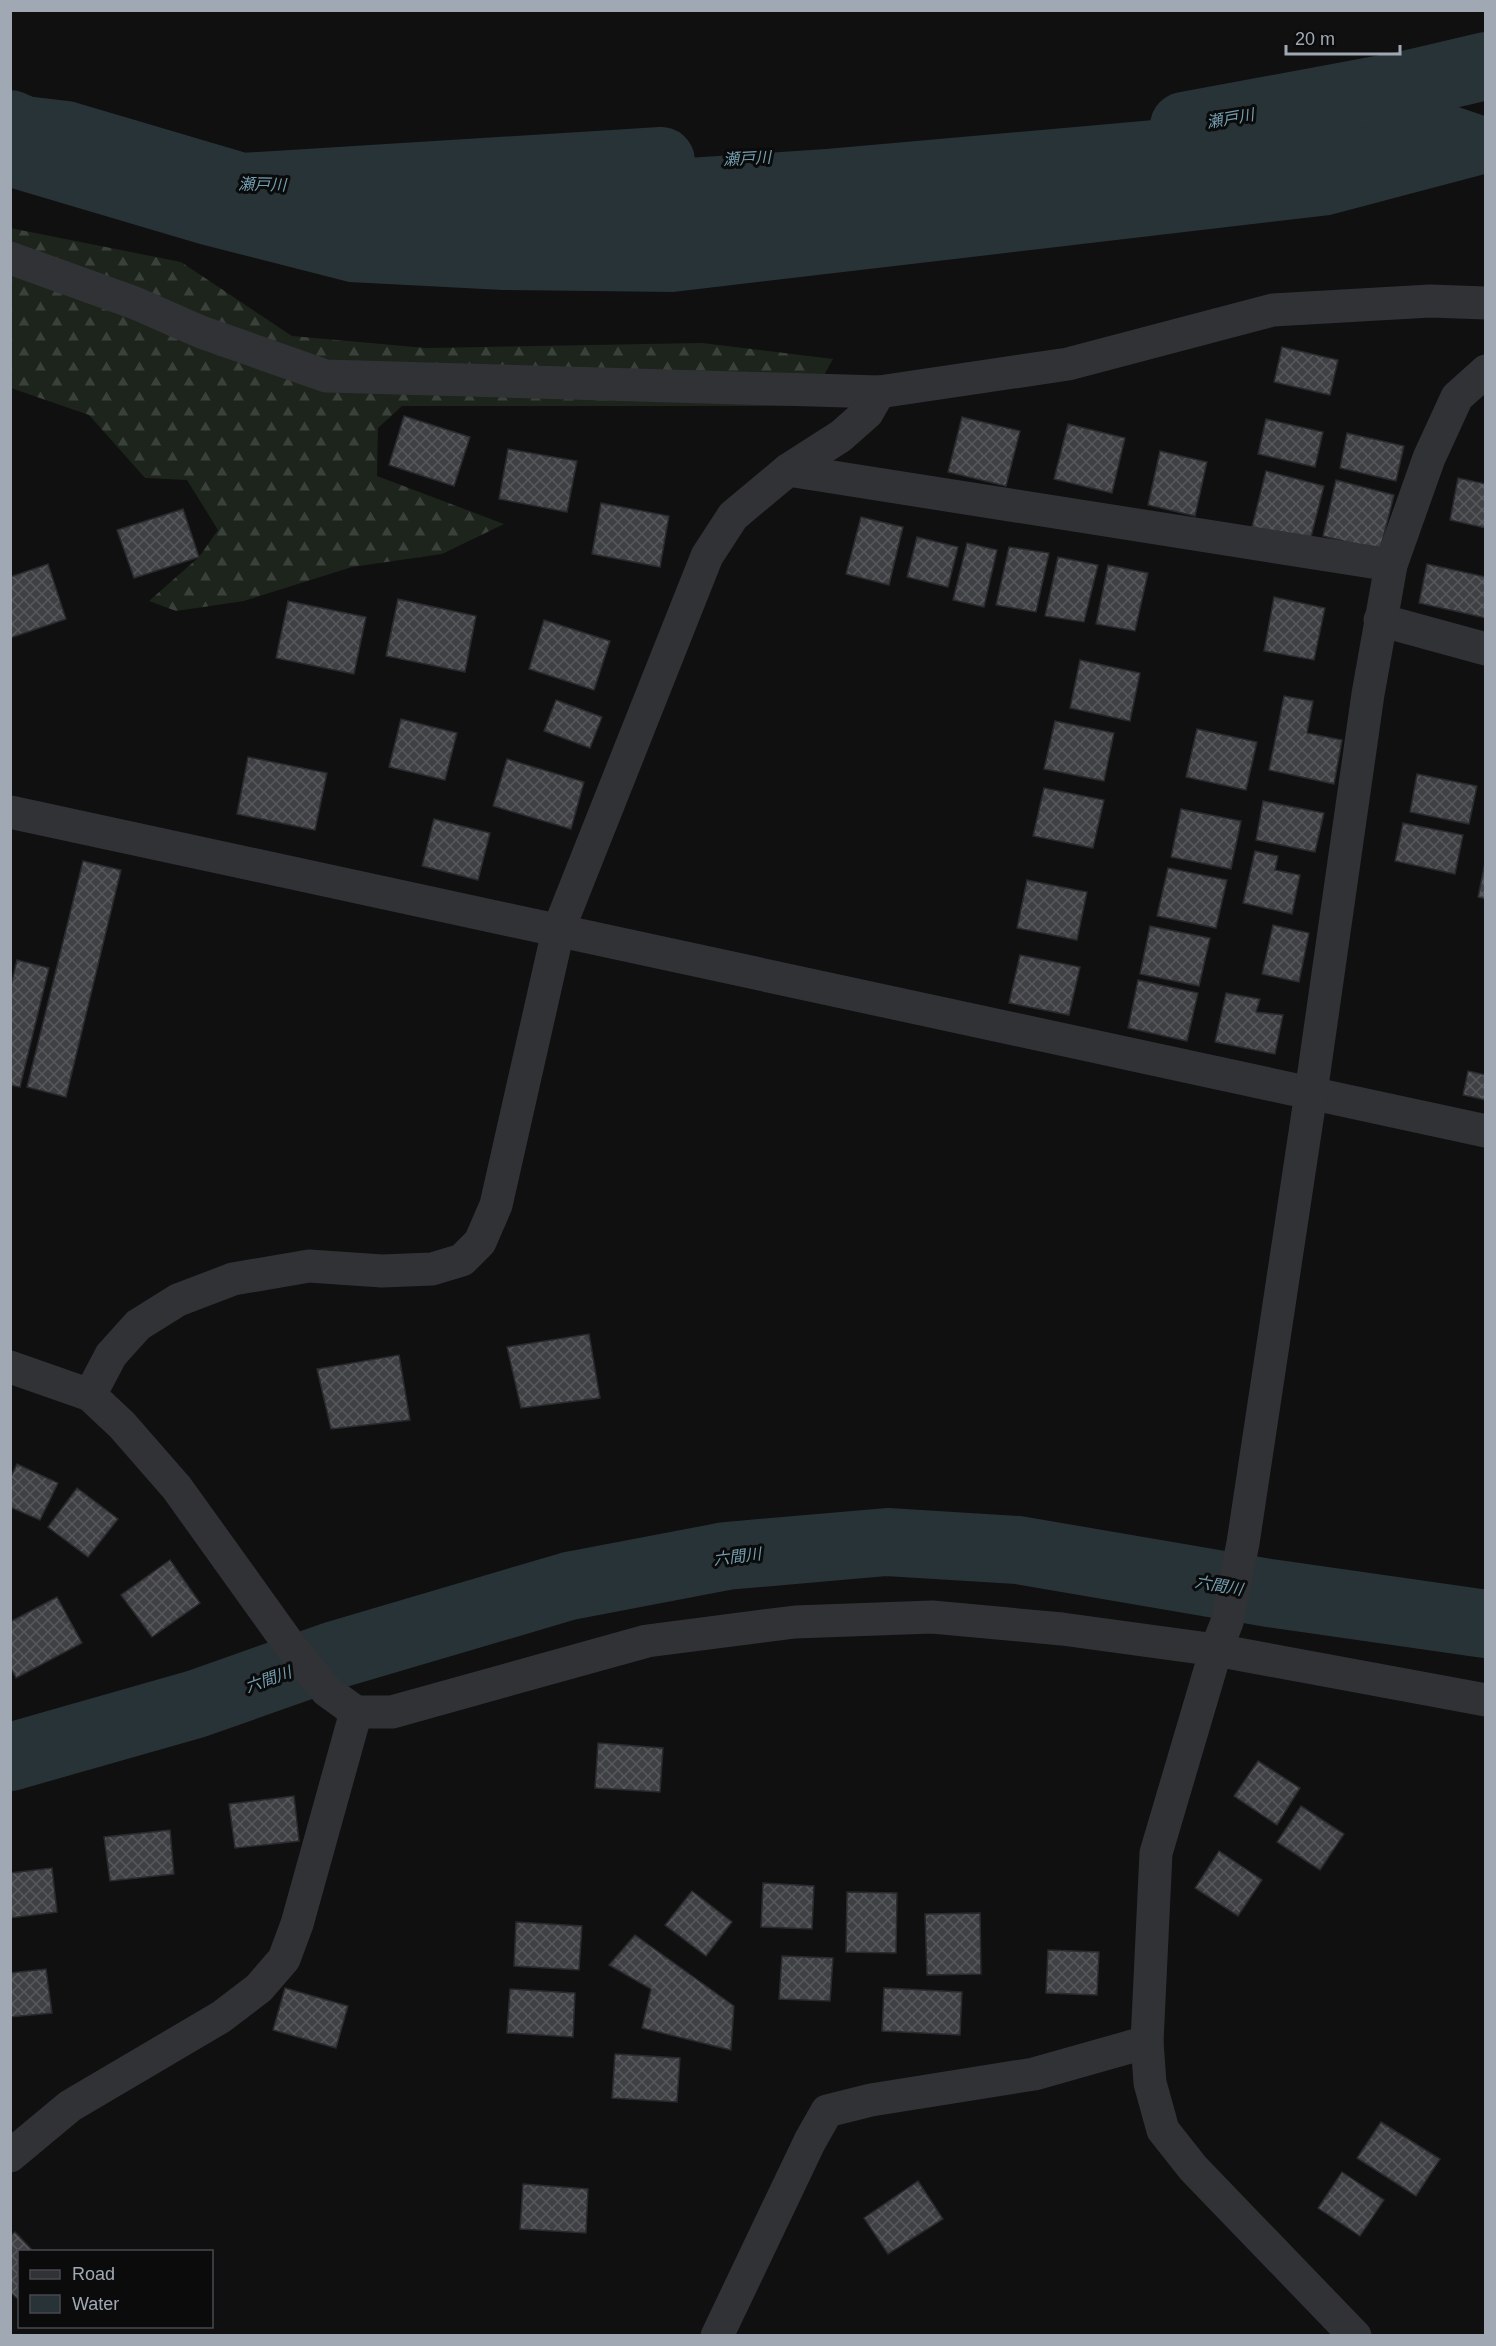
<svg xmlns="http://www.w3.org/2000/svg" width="1496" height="2346" viewBox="0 0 1496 2346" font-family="Arial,'Noto Sans JP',sans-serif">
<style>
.forest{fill:url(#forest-firs)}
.water{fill:#283337}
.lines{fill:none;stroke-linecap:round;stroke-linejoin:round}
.river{stroke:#283337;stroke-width:68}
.building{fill:url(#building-cross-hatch);stroke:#292a2d;stroke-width:1.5}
.minor{stroke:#303236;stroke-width:33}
.tertiary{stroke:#303236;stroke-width:33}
.labels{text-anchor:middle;stroke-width:6;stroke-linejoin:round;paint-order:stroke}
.water-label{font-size:16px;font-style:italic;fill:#749fb1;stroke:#0b0b0c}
</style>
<defs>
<pattern id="forest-firs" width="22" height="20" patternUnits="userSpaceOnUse" patternTransform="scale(1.5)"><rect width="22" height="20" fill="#1c241c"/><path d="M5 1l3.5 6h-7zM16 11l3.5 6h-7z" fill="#3a413b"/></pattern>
<pattern id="building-cross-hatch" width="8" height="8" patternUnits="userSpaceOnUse" patternTransform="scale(1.5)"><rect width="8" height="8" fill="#3e4044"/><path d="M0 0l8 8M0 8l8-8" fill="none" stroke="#57595d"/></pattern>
</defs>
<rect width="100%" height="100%" fill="#101011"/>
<!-- forest -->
<path class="forest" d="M10 228 181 262 292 336 426 348 702 343 833 359 807 406H402L378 428 377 476 504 524 442 554 352 567 244 601 176 611 149 601 199 557 218 530 187 480 145 478 89 415 11 388Z"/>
<!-- water -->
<path class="water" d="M1426 96 1485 116V174L1330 215 673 292 503 290 349 282 200 244 11 188V125L242 187 826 149Z"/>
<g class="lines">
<!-- river -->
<g class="river">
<path d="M10 124 24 130 66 135 242 187 661 161"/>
<path d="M1184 126 1405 85 1486 66"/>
<path d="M10 1757 196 1704 335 1655 569 1586 726 1556 887 1542 1018 1550 1269 1593 1486 1624"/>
</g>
</g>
<!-- building -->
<g class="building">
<path d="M1282 347 1338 360 1330 395 1274 382Z"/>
<path d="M404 416 470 437 454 486 389 465Z"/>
<path d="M962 417 1020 431 1006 486 948 472Z"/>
<path d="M1266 419 1323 432 1315 467 1258 454Z"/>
<path d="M1068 424 1125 438 1112 493 1054 479Z"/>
<path d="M1347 433 1404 446 1396 481 1340 468Z"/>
<path d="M508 449 577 461 567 512 499 499Z"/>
<path d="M1160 451 1207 462 1195 516 1148 505Z"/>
<path d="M1266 471 1324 486 1310 541 1252 527Z"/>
<path d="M1458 478 1486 484V528L1450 520Z"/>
<path d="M1336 480 1394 495 1380 550 1323 536Z"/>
<path d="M601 503 669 516 660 567 592 554Z"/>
<path d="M183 509 199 557 134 578 117 530Z"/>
<path d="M861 517 903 527 889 585 846 574Z"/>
<path d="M917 537 958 547 948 587 907 577Z"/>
<path d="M967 543 997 550 984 607 953 600Z"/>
<path d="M1009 547 1049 553 1036 612 996 605Z"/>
<path d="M1058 557 1098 565 1084 622 1045 616Z"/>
<path d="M48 564 66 619 10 638V577Z"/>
<path d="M1427 564 1486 577V618L1419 603Z"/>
<path d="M1108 565 1148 573 1135 631 1096 624Z"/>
<path d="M1274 597 1325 608 1314 660 1264 651Z"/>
<path d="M398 599 476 616 465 672 386 656Z"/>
<path d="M288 601 366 617 354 674 276 658Z"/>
<path d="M544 620 610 641 594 690 529 669Z"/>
<path d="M1080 660 1140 673 1130 721 1070 708Z"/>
<path d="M1284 696 1313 701 1307 733 1342 740 1334 784 1269 770Z"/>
<path d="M556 700 602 717 590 748 544 731Z"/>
<path d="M401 719 457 733 445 780 389 767Z"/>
<path d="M1055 721 1114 733 1104 781 1044 769Z"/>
<path d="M1197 729 1257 742 1246 790 1186 777Z"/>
<path d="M248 757 327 773 315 830 237 814Z"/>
<path d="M507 759 584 782 571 829 493 806Z"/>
<path d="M1417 774 1477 786 1469 824 1410 812Z"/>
<path d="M1044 788 1104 800 1093 848 1033 836Z"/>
<path d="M1263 801 1324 813 1315 852 1256 840Z"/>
<path d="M1181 809 1241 821 1231 869 1171 857Z"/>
<path d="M434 819 490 833 478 880 422 866Z"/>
<path d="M1403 823 1463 835 1455 874 1395 861Z"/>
<path d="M1255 851 1278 856 1275 870 1300 875 1292 914 1243 903Z"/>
<path d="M1486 858V899L1478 897Z"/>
<path d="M83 861 121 870 66 1097 27 1087Z"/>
<path d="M1168 868 1227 880 1216 928 1157 916Z"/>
<path d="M1027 880 1087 892 1077 940 1017 928Z"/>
<path d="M1273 925 1309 933 1299 982 1262 974Z"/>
<path d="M1150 926 1210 938 1199 986 1140 974Z"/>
<path d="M1020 955 1080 967 1069 1015 1009 1003Z"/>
<path d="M17 960 49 968 20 1087 10 1085V990Z"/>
<path d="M1138 980 1198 993 1187 1041 1128 1028Z"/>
<path d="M1226 993 1260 999 1256 1012 1283 1015 1275 1054 1215 1042Z"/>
<path d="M1468 1071 1486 1075V1100L1463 1095Z"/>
<path d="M589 1334 600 1398 521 1408 507 1347Z"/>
<path d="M399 1355 410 1420 331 1429 317 1369Z"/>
<path d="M17 1464 58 1483 40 1520 10 1507V1479Z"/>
<path d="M77 1488 118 1519 88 1557 48 1527Z"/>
<path d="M170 1560 200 1603 152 1637 121 1595Z"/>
<path d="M57 1597 82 1643 16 1678 10 1666V1622Z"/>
<path d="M598 1743 663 1748 660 1792 595 1788Z"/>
<path d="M1258 1761 1300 1788 1277 1825 1234 1796Z"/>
<path d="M294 1796 299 1841 235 1848 229 1804Z"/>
<path d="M1301 1806 1344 1834 1320 1870 1277 1842Z"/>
<path d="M170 1830 174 1874 110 1881 104 1837Z"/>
<path d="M1219 1851 1262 1880 1238 1916 1195 1888Z"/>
<path d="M52 1868 57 1912 10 1918V1873Z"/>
<path d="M763 1883 814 1886 812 1929 761 1927Z"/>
<path d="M692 1891 732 1922 706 1956 665 1925Z"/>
<path d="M847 1892 897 1893 896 1953 846 1952Z"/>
<path d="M980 1913 981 1974 927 1975 925 1914Z"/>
<path d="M516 1922 582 1926 579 1970 514 1966Z"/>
<path d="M635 1935 734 2006 731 2050 642 2028 651 1989 609 1965Z"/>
<path d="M1048 1950 1099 1952 1097 1995 1046 1993Z"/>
<path d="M782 1956 833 1958 830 2001 779 1999Z"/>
<path d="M46 1969 52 2013 10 2017V1973Z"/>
<path d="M285 1988 348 2006 336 2048 273 2030Z"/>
<path d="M884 1988 962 1992 960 2035 882 2031Z"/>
<path d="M510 1989 575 1993 573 2037 507 2033Z"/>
<path d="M615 2054 680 2058 677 2102 612 2098Z"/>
<path d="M1381 2122 1440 2159 1416 2196 1357 2158Z"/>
<path d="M1342 2172 1384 2200 1360 2236 1318 2208Z"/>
<path d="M918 2181 943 2219 888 2254 864 2218Z"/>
<path d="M523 2184 588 2189 586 2233 520 2229Z"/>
<path d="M15 2232 34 2252H20V2301L10 2292V2236Z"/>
</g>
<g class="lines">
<!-- minor -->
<g class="minor">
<path d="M10 258 135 303 201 332 326 376 879 392 1068 364 1273 310 1430 301 1486 303"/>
<path d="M788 470 841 436 867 413 879 392"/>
<path d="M1380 620 1486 649"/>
<path d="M10 812 1486 1131"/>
<path d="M10 1367 90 1395 122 1425 177 1488 291 1647 327 1691 356 1712 297 1924 284 1959 259 1988 221 2017 70 2106 10 2156"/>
<path d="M90 1395 111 1355 138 1325 178 1300 233 1279 309 1266 382 1271 432 1269 462 1260 480 1242 496 1205 558 931 707 556 733 516 788 470 1391 565"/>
<path d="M717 2336 810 2141 827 2111 871 2100 1034 2074 1147 2042"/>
<path d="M1355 2336 1193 2168 1163 2130 1150 2083 1147 2042 1156 1853 1216 1650 1227 1622 1243 1543 1311 1093 1368 694 1391 565 1429 458 1457 397 1486 371"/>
</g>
<!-- tertiary -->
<path class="tertiary" d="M356 1712H392L647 1641 795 1622 932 1617 1062 1629 1216 1650 1486 1700"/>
</g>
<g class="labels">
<!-- water labels -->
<g class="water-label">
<text transform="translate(1230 118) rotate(-10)" y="6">瀬戸川</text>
<text transform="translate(747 158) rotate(-3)" y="6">瀬戸川</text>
<text transform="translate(262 184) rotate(1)" y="6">瀬戸川</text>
<text transform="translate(737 1556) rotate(-7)" y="6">六間川</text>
<text transform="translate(1219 1585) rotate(10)" y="6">六間川</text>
<text transform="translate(268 1679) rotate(-20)" y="6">六間川</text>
</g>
</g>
<!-- border -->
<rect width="1496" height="2346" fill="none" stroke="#a0a9b3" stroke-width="24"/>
<!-- legend -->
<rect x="18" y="2250" width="195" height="78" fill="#0b0b0c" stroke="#474a4f" stroke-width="1.5"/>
<rect x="30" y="2270" width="30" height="9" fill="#303236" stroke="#474a4f" stroke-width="1.5"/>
<text x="72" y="2280" font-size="18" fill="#a0a9b3">Road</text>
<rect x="30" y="2295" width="30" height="18" fill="#283337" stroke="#474a4f" stroke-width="1.5"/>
<text x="72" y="2310" font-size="18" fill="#a0a9b3">Water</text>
<!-- scale -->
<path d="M1286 45v9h114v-9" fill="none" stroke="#a0a9b3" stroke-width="3"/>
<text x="1295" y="45" font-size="18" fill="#a0a9b3" stroke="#0b0b0c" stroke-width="4.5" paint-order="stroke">20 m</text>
</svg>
